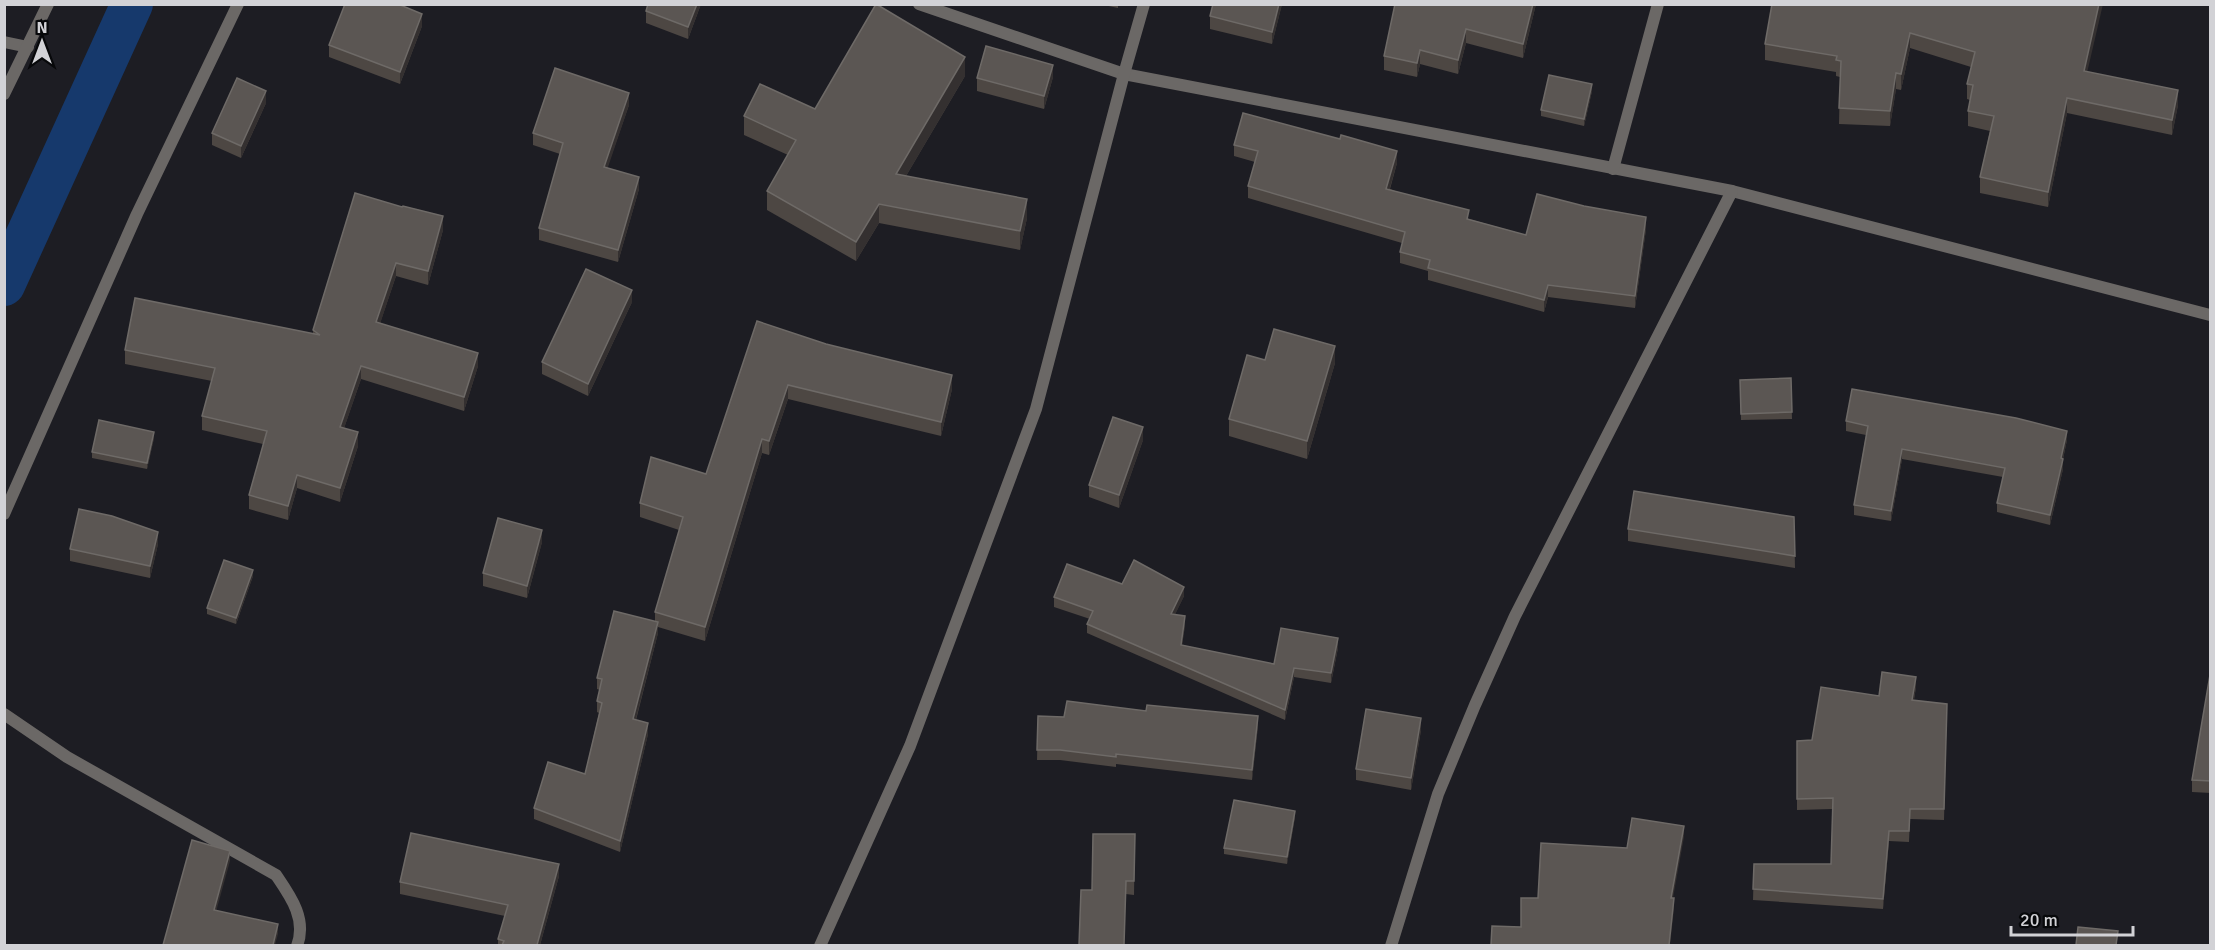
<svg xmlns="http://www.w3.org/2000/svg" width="2215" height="950" viewBox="0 0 2215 950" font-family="Signika,sans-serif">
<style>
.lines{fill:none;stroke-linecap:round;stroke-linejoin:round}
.canal{stroke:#16396c;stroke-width:42}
.street{stroke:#6b6866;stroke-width:12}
.wall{fill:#4d4743}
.shaded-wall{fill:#343030}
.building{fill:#5b5653;stroke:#6e6a67;stroke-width:1.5}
</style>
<rect width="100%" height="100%" fill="#1d1d23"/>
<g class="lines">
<!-- canal -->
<path class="canal" d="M4 285 132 4"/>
<!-- street -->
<g class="street">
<path d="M919 4 1124 74 1732 191 2210 315"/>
<path d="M4 42 28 47"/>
<path d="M4 94 48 4"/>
<path d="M1613 169 1658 4"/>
<path d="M4 514 137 214 238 4"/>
<path d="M4 714 67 757 276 875C291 897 307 919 297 946"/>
<path d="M820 946 910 746 1036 409 1124 74 1144 4"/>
<path d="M1391 946 1438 794 1475 705 1515 616 1732 191"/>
</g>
</g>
<!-- wall -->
<g class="wall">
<path d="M701 4 688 39 646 23V11Z"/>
<path d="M1099 4H1118V8Z"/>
<path d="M1282 4 1272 44 1210 29V16Z"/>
<path d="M1395 4H1536L1523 58 1466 43 1458 74 1420 64 1417 77 1384 70V56Z"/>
<path d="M1794 5 2088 72 2178 105 2172 135 2067 113 2048 207 1980 193V177L1990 131 1968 126V111L1970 100 1967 99V84L1971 67 1910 48 1901 90 1896 89 1890 126 1839 124 1840 77 1836 76V72L1765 60V44Z"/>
<path d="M422 26 400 84 329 57V45Z"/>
<path d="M965 76 906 176 1027 218 1020 250 879 223 856 261 767 210V191L788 155 744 135V116L815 109Z"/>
<path d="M1053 77 1044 109 977 91V78Z"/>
<path d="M1592 91 1584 126 1541 116V110Z"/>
<path d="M266 103 241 158 212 145V133Z"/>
<path d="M629 105 607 168 639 189 618 262 539 240V228L560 154 533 145V133Z"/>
<path d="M1234 145 1397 163 1390 189 1469 219 1526 235 1646 229 1635 308 1548 297 1544 312 1428 280V271L1400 263V252L1402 243 1248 198V186L1255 162 1234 156Z"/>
<path d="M355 193 443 230 428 285 396 276 380 323 478 366 464 411 361 379 344 428 358 446 340 502 297 488 288 520 249 509V495L263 444 202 430V416L212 381 125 364V350L313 333V330Z"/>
<path d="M632 302 588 396 542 374V362Z"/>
<path d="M757 321 952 389 941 436 788 399 769 455 762 453 705 641 658 627V633L636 720 648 734 620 852 534 819V808L585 774 599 713 597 712V701L600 690 597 689V678L655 621V612L679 530 640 517V503L706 474Z"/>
<path d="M1265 360 1335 363 1307 459 1229 436V419Z"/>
<path d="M1791 378 1792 419 1741 420 1740 380Z"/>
<path d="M1846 421 2067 440 2063 459V469L2050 525 1997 512V503L2003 477 1902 459 1891 521 1854 515V505L1866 435 1846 431Z"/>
<path d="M154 438 147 469 92 458V452Z"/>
<path d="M1143 440 1119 508 1089 497V485Z"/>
<path d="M1794 517 1795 568 1628 541V529Z"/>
<path d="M542 542 527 598 483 586V573Z"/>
<path d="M158 544 150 578 70 561V549Z"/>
<path d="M253 576 236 624 207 614V608Z"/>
<path d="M1122 584 1184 596 1175 614 1185 625 1182 645 1274 664 1338 648 1331 683 1294 677 1285 720 1087 633V624L1090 619 1054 607V597Z"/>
<path d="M2211 675V793L2192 792V780Z"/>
<path d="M1916 687 1914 700 1947 704 1944 820 1910 819 1909 842 1889 841 1883 909 1753 900 1754 864H1831L1833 809 1797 810V741L1812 740 1879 696Z"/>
<path d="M1038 716 1258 726 1252 780 1116 764V767L1060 760H1037Z"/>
<path d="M1421 730 1411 790 1356 780V769Z"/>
<path d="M1295 817 1287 864 1224 854V848Z"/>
<path d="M1135 834 1134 895 1092 890Z"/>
<path d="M559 876 540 945H498V939L505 916 400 894V882Z"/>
</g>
<!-- shaded-wall -->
<g class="shaded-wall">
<path d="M697 4H701L688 39V27Z"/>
<path d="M1279 4H1282L1272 44V32Z"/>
<path d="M1533 4H1536L1523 58V44Z"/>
<path d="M2099 4H2103L2084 86V71Z"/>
<path d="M422 14V26L400 84V72Z"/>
<path d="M1466 29V43L1458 74V60Z"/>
<path d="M1910 33V48L1901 90V74Z"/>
<path d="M1420 50V64L1417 77V63Z"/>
<path d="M965 57V76L896 193V174Z"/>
<path d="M1053 65V77L1044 109V96Z"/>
<path d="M1896 73V89L1890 126V111Z"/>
<path d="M1592 84V91L1584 126V119Z"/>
<path d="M2178 90V105L2172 135V120Z"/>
<path d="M266 91V103L241 158V146Z"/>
<path d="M629 93V105L604 179V167Z"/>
<path d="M2067 98V113L2048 207V192Z"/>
<path d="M1397 151V163L1386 201V189Z"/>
<path d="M639 177V189L618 262V250Z"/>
<path d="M1027 199V218L1020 250V231Z"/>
<path d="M879 204V223L856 261V242Z"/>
<path d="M443 216V230L428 285V271Z"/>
<path d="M1646 217V229L1635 308V296Z"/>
<path d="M396 263V276L376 336V322Z"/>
<path d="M1548 285V297L1544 312V300Z"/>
<path d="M632 290V302L588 396V384Z"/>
<path d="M1335 346V363L1307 459V441Z"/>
<path d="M478 353V366L464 411V397Z"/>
<path d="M361 366V379L340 440V427Z"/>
<path d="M952 375V389L941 436V422Z"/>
<path d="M788 385V399L769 455V441Z"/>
<path d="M1143 427V440L1119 508V495Z"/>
<path d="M2067 431V440L2061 468V458Z"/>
<path d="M154 432V438L147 469V463Z"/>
<path d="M358 432V446L340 502V488Z"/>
<path d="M762 439V453L705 641V627Z"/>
<path d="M1902 449V459L1891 521V511Z"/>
<path d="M2063 459V469L2050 525V515Z"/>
<path d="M297 475V488L288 520V506Z"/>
<path d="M542 530V542L527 598V586Z"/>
<path d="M158 532V544L150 578V566Z"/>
<path d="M253 570V576L236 624V618Z"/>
<path d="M1184 587V596L1171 623V614Z"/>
<path d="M1185 616V625L1181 654V645Z"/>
<path d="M658 622V633L633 730V719Z"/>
<path d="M1338 638V648L1331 683V673Z"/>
<path d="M1294 668V677L1285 720V710Z"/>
<path d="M1916 677V687L1912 710V700Z"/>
<path d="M1258 716V726L1252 780V770Z"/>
<path d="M1421 718V730L1411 790V778Z"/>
<path d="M648 723V734L620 852V841Z"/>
<path d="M1295 811V817L1287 864V857Z"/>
<path d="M1684 826V837L1671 909V898Z"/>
<path d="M1889 831V841L1883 909V899Z"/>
<path d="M230 851V861L214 919V910Z"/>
<path d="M559 864V876L540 945H537Z"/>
<path d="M1674 898V909L1670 945H1669Z"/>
<path d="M278 924V934L275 945H273Z"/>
</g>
<!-- building -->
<g class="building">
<path d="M345 4H398L422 14 400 72 329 45Z"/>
<path d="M648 4H697L688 27 646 11Z"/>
<path d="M876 4 965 57 896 174 1027 199 1020 231 879 204 856 242 767 191 796 140 744 116 760 84 815 109Z"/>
<path d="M1213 4H1279L1272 32 1210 16Z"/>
<path d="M1395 4H1533L1523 44 1466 29 1458 60 1420 50 1417 63 1384 56Z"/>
<path d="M1772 4H2099L2084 71 2178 90 2172 120 2067 98 2048 192 1980 177 1994 116 1968 111 1973 85 1967 84 1975 52 1910 33 1901 74 1896 73 1890 111 1839 108 1841 61 1836 60 1837 56 1765 44Z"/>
<path d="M986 46 1053 65 1044 96 977 78Z"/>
<path d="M555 68 629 93 604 167 639 177 618 250 539 228 563 143 533 133Z"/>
<path d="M1549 75 1592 84 1584 119 1541 110Z"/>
<path d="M237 78 266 91 241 146 212 133Z"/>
<path d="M1243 113 1340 139 1341 135 1397 151 1386 189 1469 210 1467 219 1526 235 1537 194 1584 206 1646 217 1635 296 1548 285 1544 300 1428 268 1430 260 1400 252 1405 232 1248 186 1258 151 1234 145Z"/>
<path d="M355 193 402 207 403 206 443 216 428 271 396 263 376 322 478 353 464 397 361 366 340 427 358 432 340 488 297 475 288 506 249 495 267 431 202 416 215 368 125 350 135 298 320 335 313 330Z"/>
<path d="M586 269 632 290 588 384 542 362Z"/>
<path d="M757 321 826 344 952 375 941 422 788 385 769 441 762 439 705 627 655 612 683 517 640 503 651 457 706 474Z"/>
<path d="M1274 329 1335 346 1307 441 1229 419 1247 355 1265 360Z"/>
<path d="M1791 378 1792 412 1741 414 1740 380Z"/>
<path d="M1852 389 2016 418 2067 431 2061 458 2063 459 2050 515 1997 503 2005 468 1902 449 1891 511 1854 505 1868 426 1846 421Z"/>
<path d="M1113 417 1143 427 1119 495 1089 485Z"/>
<path d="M99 420 154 432 147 463 92 452Z"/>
<path d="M1634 491 1794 517 1795 556 1628 529Z"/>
<path d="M79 509 112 516 158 532 150 566 70 549Z"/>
<path d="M498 518 542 530 527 586 483 573Z"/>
<path d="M224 560 253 570 236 618 207 608Z"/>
<path d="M1134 560 1184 587 1171 614 1185 616 1181 645 1274 664 1281 628 1338 638 1331 673 1294 668 1285 710 1087 624 1093 611 1054 597 1067 564 1122 584Z"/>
<path d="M614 611 658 622 633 719 648 723 620 841 534 808 548 762 585 774 602 703 597 701 602 679 597 678Z"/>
<path d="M1882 672 1916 677 1912 700 1947 704 1944 809H1910L1909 831H1889L1883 899 1753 889 1754 864H1831L1833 798 1797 799V741L1812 740 1821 687 1879 696Z"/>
<path d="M2210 675 2211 781 2192 780Z"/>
<path d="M1067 701 1146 711 1147 705 1258 716 1252 770 1116 754V757L1060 750H1037L1038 716 1064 717Z"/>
<path d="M1366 709 1421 718 1411 778 1356 769Z"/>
<path d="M1234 800 1295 811 1287 857 1224 848Z"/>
<path d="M1632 818 1684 826 1671 898H1674L1669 945H1491L1492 926 1521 927V898H1538L1541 843 1627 848Z"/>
<path d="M411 833 559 864 537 945H502L504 941 498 939 508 905 400 882Z"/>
<path d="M1093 834H1135L1134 881H1126L1124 945H1079L1081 890H1092Z"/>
<path d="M192 840 230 851 214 910 278 924 273 945H163Z"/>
<path d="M2078 927 2118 931 2116 945H2076Z"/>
</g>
<!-- border -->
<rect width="2215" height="950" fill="none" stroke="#d2d2d6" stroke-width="12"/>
<!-- north arrow -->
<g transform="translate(42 42)" stroke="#07080a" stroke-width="4.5" paint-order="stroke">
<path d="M0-4.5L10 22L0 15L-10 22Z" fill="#d2d2d6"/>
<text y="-9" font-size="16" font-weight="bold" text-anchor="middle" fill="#d2d2d6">N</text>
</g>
<!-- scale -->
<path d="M2011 926v9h122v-9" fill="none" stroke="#d2d2d6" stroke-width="3"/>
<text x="2020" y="926" font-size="18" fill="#d2d2d6" stroke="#07080a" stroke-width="4.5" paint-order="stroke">20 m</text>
</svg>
